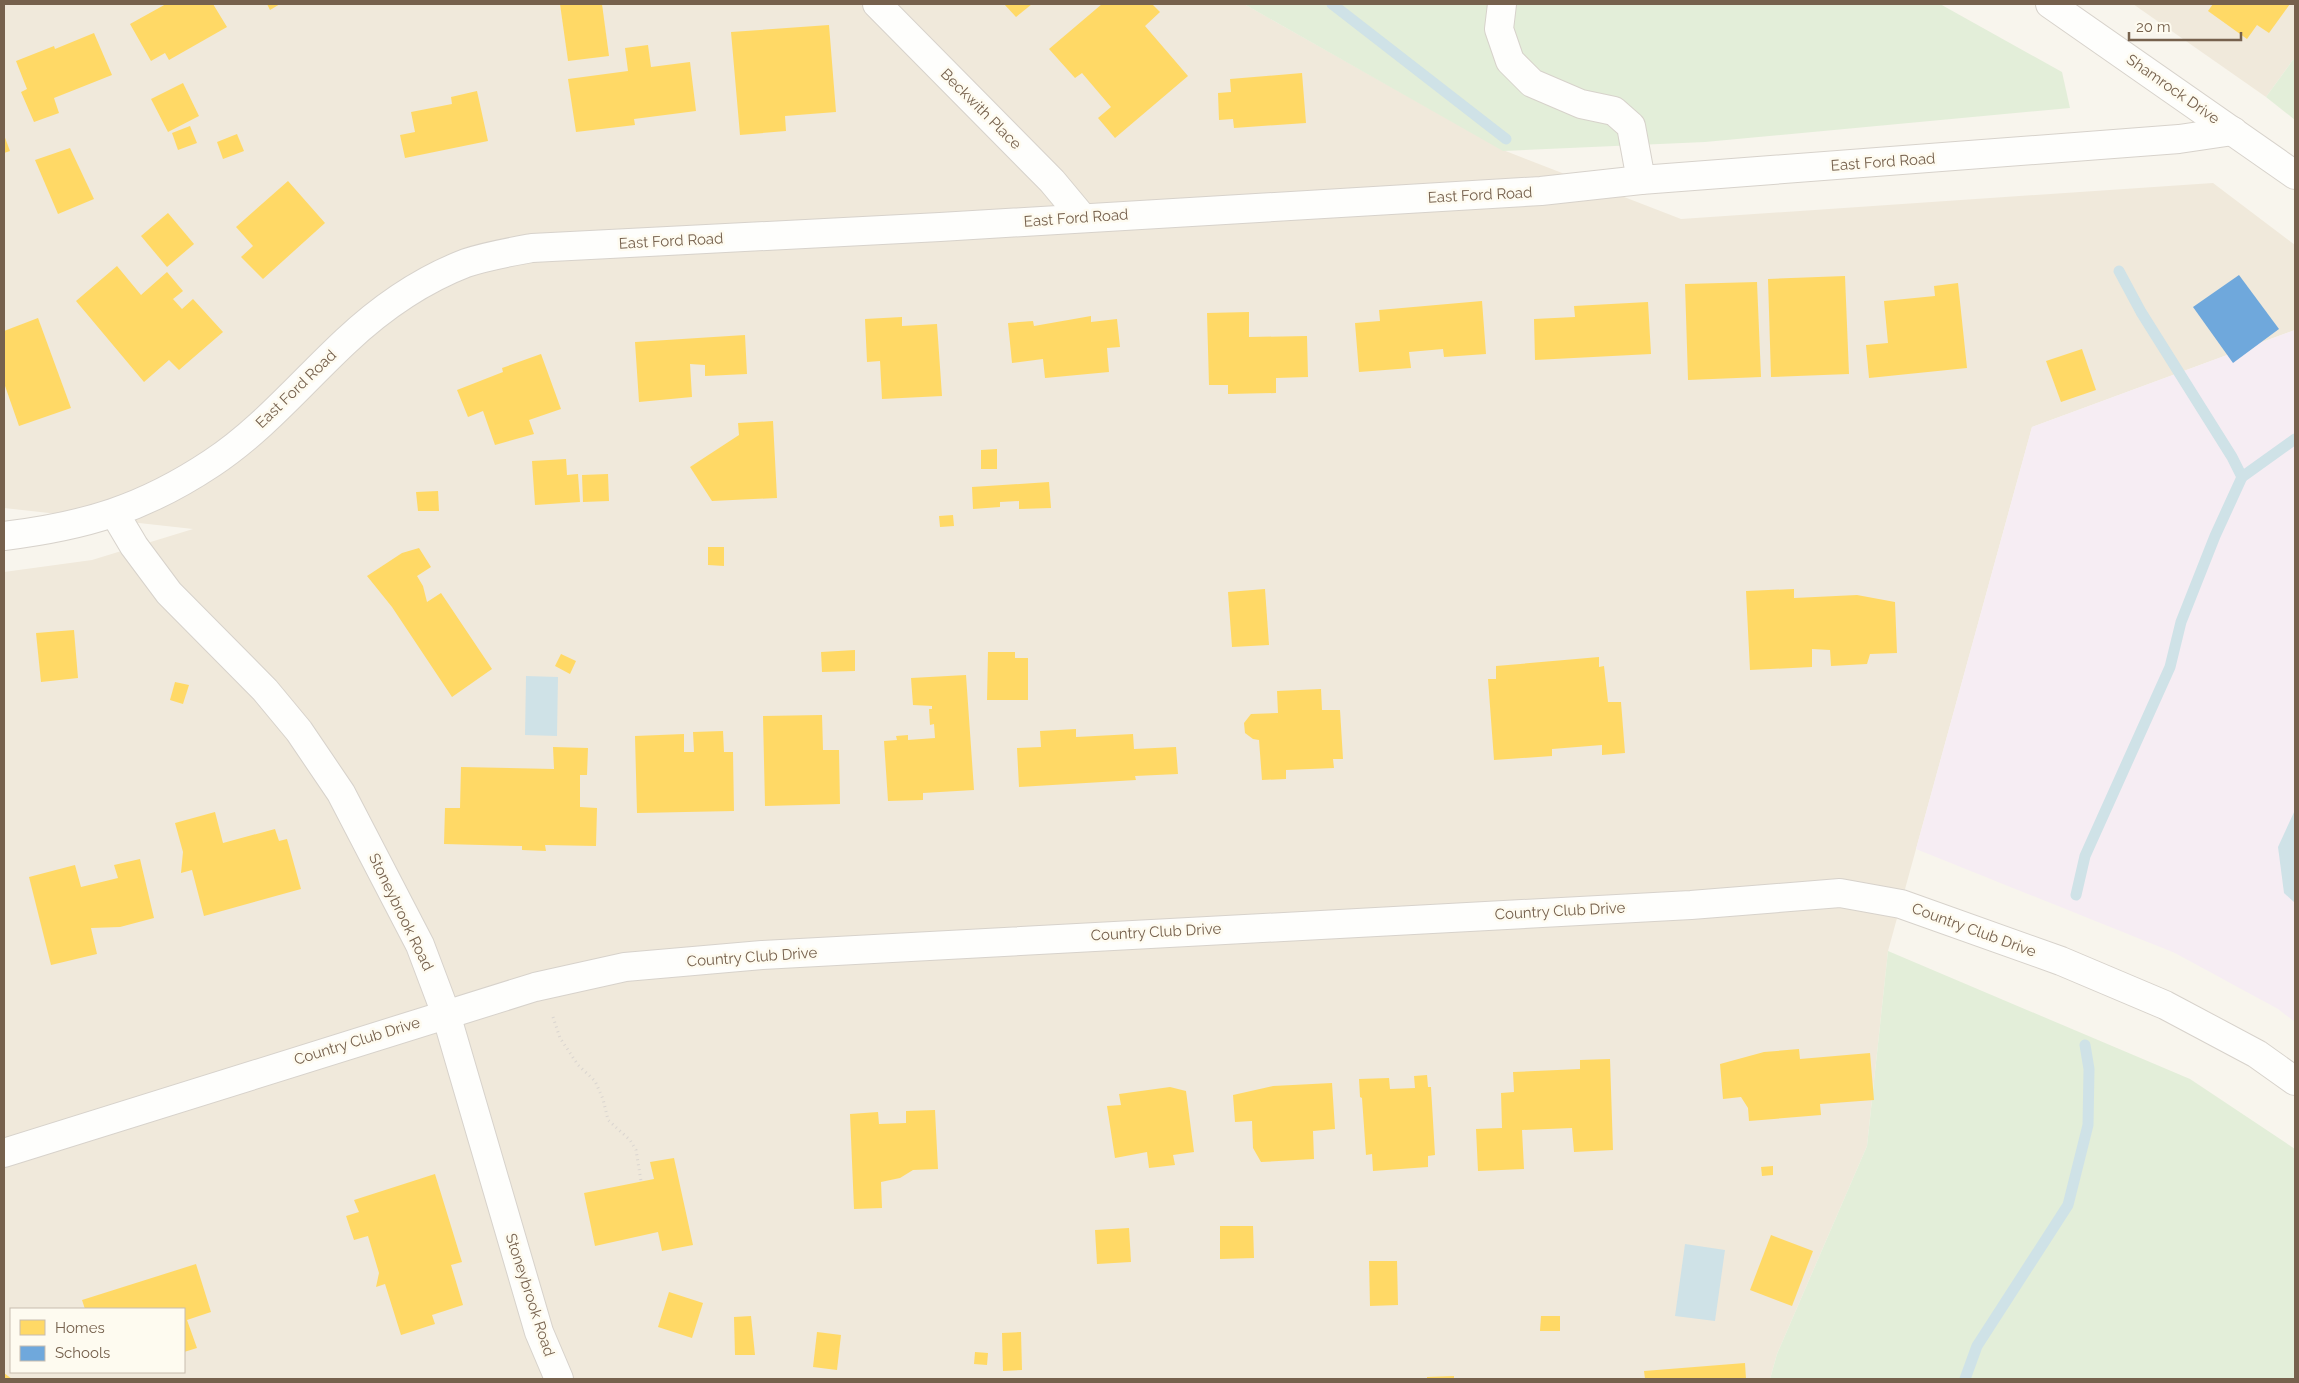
<svg xmlns="http://www.w3.org/2000/svg" width="2299" height="1383" viewBox="0 0 2299 1383" font-family="Raleway,sans-serif">
<style>
.residential{fill:#f0e9db;fill-rule:evenodd}
.education{fill:#f6edf3}
.green{fill:#e3eed9}
.water{fill:#cfe2e7}
.homes{fill:#ffd966}
.schools{fill:#6fa8dc}
.lines{fill:none;stroke-linecap:round;stroke-linejoin:round}
.stream{stroke:#cfe2e7;stroke-width:11}
.minor-casing{stroke:#d7d2cb;stroke-width:30}
.path{stroke:#dad5d0;stroke-width:3;stroke-dasharray:1 4;stroke-linecap:butt}
.minor{stroke:#fefefc;stroke-width:28}
.labels{text-anchor:middle;stroke-width:5;stroke-linejoin:round;paint-order:stroke}
.street-label{font-size:15px;fill:#76614d;stroke:#fefbf0}
</style>
<rect width="100%" height="100%" fill="#f8f5ed"/>
<!-- residential -->
<g class="residential">
<path d="M4 4H1244L1503 150 1681 219 2213 183 2295 245V330L2032 427 1888 951 1867 1146 1777 1354 1770 1379H4V572L92 560 193 529 4 508ZM11 1309H184V1372H11Z"/>
<path d="M2133 4H2295V57L2266 97Z"/>
</g>
<!-- education -->
<path class="education" d="M2295 330V1022L2278 1009 2175 953 1916 849 2032 427Z"/>
<!-- green -->
<g class="green">
<path d="M1244 4H1940L2062 72 2070 108 1705 142 1503 151Z"/>
<path d="M2295 57V120L2266 97Z"/>
<path d="M1888 951 2190 1079 2295 1149V1379H1770L1777 1354 1867 1146Z"/>
</g>
<!-- water -->
<g class="water">
<path d="M526 676 558 677 557 736 525 735Z"/>
<path d="M2295 810V903L2284 893 2278 847Z"/>
<path d="M1685 1244 1725 1250 1715 1321 1675 1316Z"/>
</g>
<!-- homes -->
<g class="homes">
<path d="M166 4H213L227 27 169 60 165 53 151 61 130 24Z"/>
<path d="M267 4H280L270 10Z"/>
<path d="M560 4H602L609 56 568 61Z"/>
<path d="M1004 4H1032L1016 17Z"/>
<path d="M1102 4H1152L1160 12 1145 26 1188 76 1115 138 1098 118 1111 107 1082 73 1075 78 1049 49Z"/>
<path d="M2213 4H2290L2269 33 2257 25 2247 39 2208 11Z"/>
<path d="M829 25 836 112 785 116 786 131 740 135 731 32Z"/>
<path d="M94 33 112 75 54 98 59 113 34 122 21 92 27 89 16 61 54 46 55 49Z"/>
<path d="M648 45 651 67 690 62 696 111 634 119 635 125 576 132 568 79 628 71 625 48Z"/>
<path d="M1302 73 1306 123 1234 128 1233 119 1219 120 1218 93 1231 92 1230 79Z"/>
<path d="M183 83 199 116 168 132 151 99Z"/>
<path d="M477 91 488 141 405 158 400 135 415 132 411 112 452 104 451 97Z"/>
<path d="M190 126 197 143 178 150 172 133Z"/>
<path d="M237 134 244 151 223 159 217 142Z"/>
<path d="M4 135 10 151 4 153Z"/>
<path d="M70 148 94 199 58 214 35 160Z"/>
<path d="M288 181 325 223 263 279 241 257 253 246 236 227Z"/>
<path d="M168 213 194 244 167 267 141 236Z"/>
<path d="M117 266 141 295 167 272 183 291 173 299 182 309 193 299 223 332 179 370 169 360 144 382 76 301Z"/>
<path d="M1845 276 1849 374 1771 377 1768 279Z"/>
<path d="M1757 282 1761 377 1688 380 1685 284Z"/>
<path d="M1958 283 1967 368 1869 378 1866 345 1888 343 1884 301 1935 296 1934 286Z"/>
<path d="M1482 301 1486 354 1444 357 1443 349 1409 352 1411 368 1359 372 1355 323 1380 321 1379 310Z"/>
<path d="M1648 302 1651 354 1535 360 1534 319 1575 317 1574 306Z"/>
<path d="M1249 312V337L1307 336 1308 377 1276 378V393L1228 394V385H1209L1207 313Z"/>
<path d="M1091 316V322L1117 319 1120 347 1107 348 1109 372 1045 378 1043 359 1012 363 1008 323 1033 321 1034 326Z"/>
<path d="M902 317V326L937 324 942 396 882 399 880 361 867 362 865 319Z"/>
<path d="M38 318 71 408 19 426 4 383V331Z"/>
<path d="M745 335 747 374 705 376V365L690 364 692 397 639 402 635 342Z"/>
<path d="M2082 349 2096 390 2061 402 2046 361Z"/>
<path d="M541 354 561 409 529 420 534 434 495 445 483 411 468 417 457 390 503 372 502 368Z"/>
<path d="M773 421 777 498 712 501 690 467 739 435 738 423Z"/>
<path d="M997 449V469H981V450Z"/>
<path d="M566 459 567 475 578 474 580 502 535 505 532 461Z"/>
<path d="M608 474 609 501 583 502 582 475Z"/>
<path d="M1049 482 1051 508 1019 509V501L1000 502V507L973 509 972 487Z"/>
<path d="M438 491 439 511H418L416 492Z"/>
<path d="M953 515 954 526 940 527 939 516Z"/>
<path d="M708 547H724V566L708 565Z"/>
<path d="M419 548 431 567 417 576 423 586 427 602 441 593 492 669 452 697 392 607 367 576 402 553Z"/>
<path d="M1265 589 1269 645 1232 647 1228 592Z"/>
<path d="M1794 589V598L1857 595 1895 602 1897 653 1870 654 1867 664 1831 666 1830 650 1812 649V667L1750 670 1746 591Z"/>
<path d="M74 630 78 678 41 682 36 633Z"/>
<path d="M855 650V671L822 672 821 652Z"/>
<path d="M988 652H1015V658H1028V700H987Z"/>
<path d="M561 654 576 661 570 674 555 666Z"/>
<path d="M1599 657V667L1604 666 1608 702H1621L1625 753 1602 755V745L1552 749V756L1494 760 1488 679H1496V666Z"/>
<path d="M966 675 974 790 923 793V800L888 801 884 741 897 740 896 736 908 735V740L935 738 934 724 930 725 929 709H932V706L913 705 911 678Z"/>
<path d="M175 682 189 685 183 704 170 700Z"/>
<path d="M1321 689 1322 710H1340L1343 759H1333L1334 768 1286 770V779L1262 780 1259 740 1253 739 1245 733 1244 723 1251 714 1278 713 1277 691Z"/>
<path d="M822 715 823 750H839L840 804 765 806 763 716Z"/>
<path d="M1076 729V737L1133 734 1134 749 1176 747 1178 774 1135 776 1136 780 1019 787 1017 748 1041 747 1040 731Z"/>
<path d="M723 731 724 752H733L734 811 637 813 635 736 684 734V752H694L693 732Z"/>
<path d="M553 747 588 748 587 775H580V807L597 808 596 846 545 845 546 851 522 850V846L444 844 445 808H460L461 767 554 769Z"/>
<path d="M215 812 223 843 275 829 279 841 287 839 301 889 204 916 192 870 181 873 183 852 175 823Z"/>
<path d="M140 859 154 918 120 927 91 928 97 954 51 965 29 877 75 865 81 887 118 878 114 865Z"/>
<path d="M1799 1049 1800 1059 1870 1053 1874 1100 1820 1104 1821 1115 1749 1121 1748 1108 1741 1097 1723 1099 1720 1064 1764 1052Z"/>
<path d="M1610 1059 1613 1150 1574 1152 1572 1128 1522 1130 1524 1169 1478 1171 1476 1129 1502 1128 1501 1093 1514 1092 1513 1072 1580 1069V1060Z"/>
<path d="M1427 1075 1428 1087H1431L1435 1155 1428 1156V1167L1373 1171 1372 1154 1366 1155 1362 1098 1360 1097 1359 1079 1389 1078 1390 1089 1415 1088 1414 1076Z"/>
<path d="M1332 1083 1335 1129 1313 1131 1314 1159 1261 1162 1253 1148 1252 1121 1235 1122 1233 1095 1273 1086Z"/>
<path d="M1170 1087 1186 1091 1194 1152 1173 1155 1175 1165 1149 1168 1147 1152 1115 1158 1107 1106 1121 1105 1119 1094Z"/>
<path d="M935 1110 938 1169 913 1170 900 1178 881 1182 882 1208 854 1209 850 1114 878 1112 879 1124 906 1123V1111Z"/>
<path d="M674 1158 693 1245 662 1251 658 1232 595 1246 584 1193 654 1179 650 1162Z"/>
<path d="M1773 1166V1175L1762 1176 1761 1167Z"/>
<path d="M435 1174 462 1262 451 1265 463 1305 432 1315 435 1324 401 1335 385 1284 376 1287 379 1273 368 1236 354 1240 346 1216 359 1212 354 1200Z"/>
<path d="M1220 1226H1253L1254 1258 1220 1259Z"/>
<path d="M1129 1228 1131 1262 1097 1264 1095 1230Z"/>
<path d="M1771 1235 1813 1251 1792 1306 1750 1290Z"/>
<path d="M1369 1261H1397L1398 1305 1370 1306Z"/>
<path d="M196 1264 211 1312 187 1320 197 1348 184 1352V1309H85L82 1300Z"/>
<path d="M669 1292 703 1303 692 1338 658 1327Z"/>
<path d="M751 1316 755 1355H735L734 1317Z"/>
<path d="M1541 1316H1560V1331H1540Z"/>
<path d="M817 1332 841 1335 837 1370 813 1367Z"/>
<path d="M1021 1332 1022 1370 1003 1371 1002 1333Z"/>
<path d="M975 1352 988 1353 987 1365 974 1364Z"/>
<path d="M1745 1363 1746 1379H1645L1644 1371Z"/>
<path d="M4 1373 12 1379H4Z"/>
<path d="M1454 1376V1379H1427V1377Z"/>
</g>
<!-- schools -->
<path class="schools" d="M2239 275 2279 329 2233 363 2193 307Z"/>
<g class="lines">
<!-- stream -->
<g class="stream">
<path d="M1332 4 1506 139"/>
<path d="M2119 271 2141 312 2232 457 2242 477"/>
<path d="M2076 895 2085 856 2170 667 2181 622 2215 536 2242 477 2295 439"/>
<path d="M1965 1379 1977 1346 2068 1205 2088 1125 2089 1069 2085 1045"/>
</g>
<defs>
<g id="minor">
<path d="M877 4 1052 181 1082 217"/>
<path d="M1502 4 1499 29 1510 61 1532 83 1581 104 1614 111 1631 126 1641 180"/>
<path d="M2050 4 2295 175"/>
<path d="M115 514 134 546 169 593 265 690 299 731 341 793 420 945 446 1014 539 1332 559 1379"/>
<path d="M4 536C85 526 143 509 212 463 262 430 302 382 346 341 380 309 422 280 466 263 487 256 510 252 532 248L940 227 1541 191 1641 180 2179 139 2233 131"/>
<path d="M4 1153 535 987 625 967 762 955 1691 905 1840 893 1901 904 2061 961 2165 1005 2257 1054 2295 1081"/>
</g>
</defs>
<!-- minor casing -->
<use href="#minor" class="minor-casing"/>
<!-- path -->
<path class="path" d="M553 1017 560 1038 578 1065 595 1081 603 1099 608 1120 630 1140 636 1150 641 1181"/>
<!-- minor -->
<use href="#minor" class="minor"/>
</g>
<g class="labels">
<!-- street labels -->
<g class="street-label">
<text transform="translate(2173 89) rotate(35)" y="5">Shamrock Drive</text>
<text transform="translate(981 109) rotate(45)" y="5">Beckwith Place</text>
<text transform="translate(1883 162) rotate(-4)" y="5">East Ford Road</text>
<text transform="translate(1480 195) rotate(-3)" y="5">East Ford Road</text>
<text transform="translate(1076 218) rotate(-4)" y="5">East Ford Road</text>
<text transform="translate(671 241) rotate(-3)" y="5">East Ford Road</text>
<text transform="translate(296 389) rotate(-44)" y="5">East Ford Road</text>
<text transform="translate(1560 911) rotate(-3)" y="5">Country Club Drive</text>
<text transform="translate(401 912) rotate(64)" y="5">Stoneybrook Road</text>
<text transform="translate(1974 930) rotate(20)" y="5">Country Club Drive</text>
<text transform="translate(1156 932) rotate(-3)" y="5">Country Club Drive</text>
<text transform="translate(752 957) rotate(-4)" y="5">Country Club Drive</text>
<text transform="translate(357 1041) rotate(-17)" y="5">Country Club Drive</text>
<text transform="translate(530 1295) rotate(72)" y="5">Stoneybrook Road</text>
</g>
</g>
<!-- border -->
<rect width="2299" height="1383" fill="none" stroke="#76614d" stroke-width="10"/>
<!-- legend -->
<rect x="10" y="1308" width="175" height="65" fill="#fefbf0" stroke="#c8bdaf"/>
<rect x="20" y="1320" width="25" height="15" fill="#ffd966" stroke="#c8bdaf"/>
<text x="55" y="1333" font-size="15" fill="#76614d">Homes</text>
<rect x="20" y="1346" width="25" height="15" fill="#6fa8dc" stroke="#c8bdaf"/>
<text x="55" y="1358" font-size="15" fill="#76614d">Schools</text>
<!-- scale -->
<path d="M2129 32v8h112v-8" fill="none" stroke="#76614d" stroke-width="2.5"/>
<text x="2136" y="32" font-size="15" fill="#76614d" stroke="#fefbf0" stroke-width="4" paint-order="stroke">20 m</text>
</svg>
